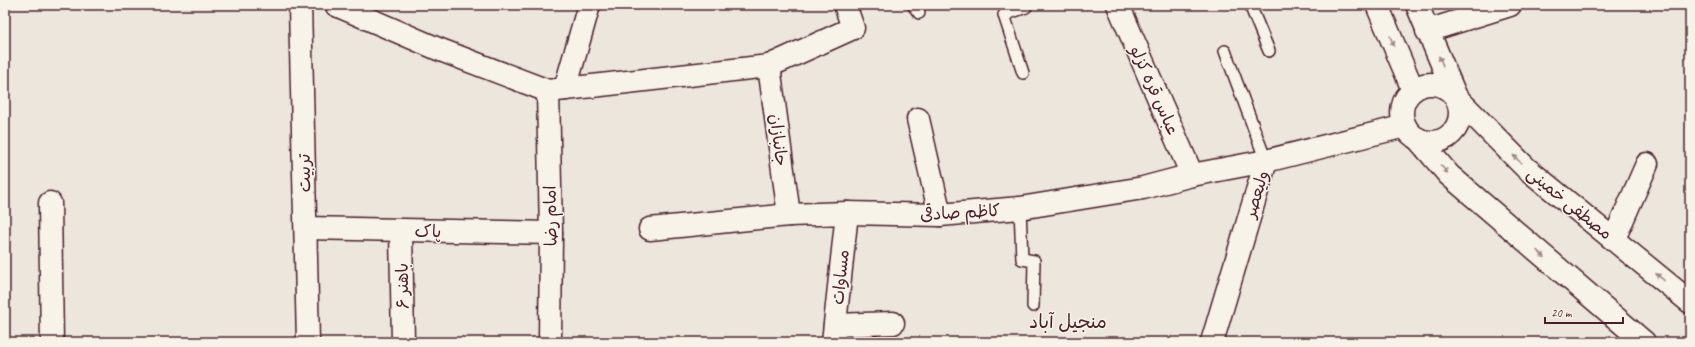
<svg xmlns="http://www.w3.org/2000/svg" width="1695" height="347" viewBox="0 0 1695 347" font-family="Caveat,'Playpen Sans Arabic',sans-serif">
<style>
.lines{fill:none;stroke-linecap:round;stroke-linejoin:round}
.service-casing{stroke:#4a1f2b;stroke-width:14}
.minor-casing{stroke:#4a1f2b;stroke-width:25}
.tertiary-casing{stroke:#4a1f2b;stroke-width:25}
.secondary-casing{stroke:#4a1f2b;stroke-width:25}
.service{stroke:#f7f3e8;stroke-width:11}
.minor{stroke:#f7f3e8;stroke-width:22}
.tertiary{stroke:#f7f3e8;stroke-width:22}
.secondary{stroke:#f7f3e8;stroke-width:22}
.oneway{fill:#a0898a}
.labels{text-anchor:middle;stroke-width:3;stroke-linejoin:round;paint-order:stroke}
.street-label{font-size:17px;fill:#4a1f2b;stroke:#f7f3e8}
.quarter-label{font-size:19px;fill:#4a1f2b;stroke:#f7f3e8}
</style>
<rect width="100%" height="100%" fill="#ece6dd"/>
<filter id="ink" filterUnits="userSpaceOnUse"><feTurbulence type="fractalNoise" baseFrequency=".025" numOctaves="2"/><feDisplacementMap in="SourceGraphic" scale="8" xChannelSelector="R" yChannelSelector="G"/><feConvolveMatrix kernelMatrix="1 2 1 2 8 2 1 2 1" color-interpolation-filters="sRGB"/></filter>
<g filter="url(#ink)">
<g class="lines">
<defs>
<g id="service">
<path d="M913 5 919 13"/>
<path d="M1250 5 1269 51"/>
<path d="M1225 51 1266 161"/>
<path d="M1023 73 1004 15 1026 7 1025 5"/>
<path d="M1020 208 1022 259 1034 261 1033 306"/>
</g>
<g id="minor">
<path d="M300 5 308 342"/>
<path d="M336 5 438 49 548 91 769 66 853 28 845 5"/>
<path d="M1118 5 1192 175"/>
<path d="M1427 31 1510 5"/>
<path d="M769 66 789 215"/>
<path d="M565 89 589 5"/>
<path d="M548 91 551 233 550 342"/>
<path d="M918 119 940 215"/>
<path d="M50 203 52 342"/>
<path d="M306 228 551 233"/>
<path d="M650 229 789 215 847 213 940 215 1020 208 1143 188 1192 175 1266 161"/>
<path d="M401 231 403 342"/>
<path d="M1614 239 1647 164"/>
<path d="M835 325 893 323"/>
<path d="M833 342 847 213"/>
</g>
<g id="tertiary">
<path d="M1377 5 1413 90"/>
<path d="M1417 5 1456 97"/>
<path d="M1212 342 1266 161 1405 126"/>
</g>
<g id="secondary">
<circle cx="1431" cy="113" r="29"/>
<path d="M1456 97 1526 168 1690 302"/>
<path d="M1418 139 1449 175 1644 342"/>
</g>
</defs>
<!-- service casing -->
<use href="#service" class="service-casing"/>
<!-- minor casing -->
<use href="#minor" class="minor-casing"/>
<!-- tertiary casing -->
<use href="#tertiary" class="tertiary-casing"/>
<!-- secondary casing -->
<use href="#secondary" class="secondary-casing"/>
<!-- service -->
<use href="#service" class="service"/>
<!-- minor -->
<use href="#minor" class="minor"/>
<!-- tertiary -->
<use href="#tertiary" class="tertiary"/>
<!-- secondary -->
<use href="#secondary" class="secondary"/>
</g>
<!-- one-way arrows -->
<defs><path id="oneway-solid" d="M-6-.8H1V-3.2L6.5 0L1 3.2V.8H-6Z"/></defs>
<g class="oneway">
<use href="#oneway-solid" transform="translate(1392 41) rotate(67)"/>
<use href="#oneway-solid" transform="translate(1441 61) rotate(-113)"/>
<use href="#oneway-solid" transform="translate(1517 159) rotate(-135)"/>
<use href="#oneway-solid" transform="translate(1444 169) rotate(50)"/>
<use href="#oneway-solid" transform="translate(1541 254) rotate(41)"/>
<use href="#oneway-solid" transform="translate(1660 277) rotate(-140)"/>
</g>
</g>
<g class="labels">
<!-- street labels -->
<g class="street-label">
<text transform="translate(1155 90) rotate(66)" y="6">عباس قره کزلو</text>
<text transform="translate(779 140) rotate(83)" y="6">جانبازان</text>
<text transform="translate(304 173) rotate(-91)" y="6">تربیت</text>
<text transform="translate(1256 194) rotate(-73)" y="6">ولیعصر</text>
<text transform="translate(1570 203) rotate(39)" y="6">مصطفی خمینی</text>
<text transform="translate(960 212) rotate(-3)" y="6">کاظم صادقی</text>
<text transform="translate(550 216) rotate(-91)" y="6">امام رضا</text>
<text transform="translate(428 231) rotate(1)" y="6">پاک</text>
<text transform="translate(840 277) rotate(-84)" y="6">مساوات</text>
<text transform="translate(402 286) rotate(-91)" y="6">باهنر ۶</text>
</g>
<!-- quarter labels -->
<g class="quarter-label">
<text x="1068" y="328">منجیل آباد</text>
</g>
</g>
<!-- margin -->
<rect width="1695" height="347" fill="none" stroke="#f7f3e8" stroke-width="20"/>
<rect x="10" y="10" width="1675" height="327" fill="none" stroke="#4a1f2b" stroke-width="1.5" filter="url(#ink)"/>
<!-- scale -->
<path d="M1545 317v6h78v-6" fill="none" stroke="#4a1f2b" stroke-width="2"/>
<text x="1551" y="317" font-size="12" fill="#4a1f2b" stroke="#f7f3e8" stroke-width="3" paint-order="stroke">20 m</text>
</svg>
